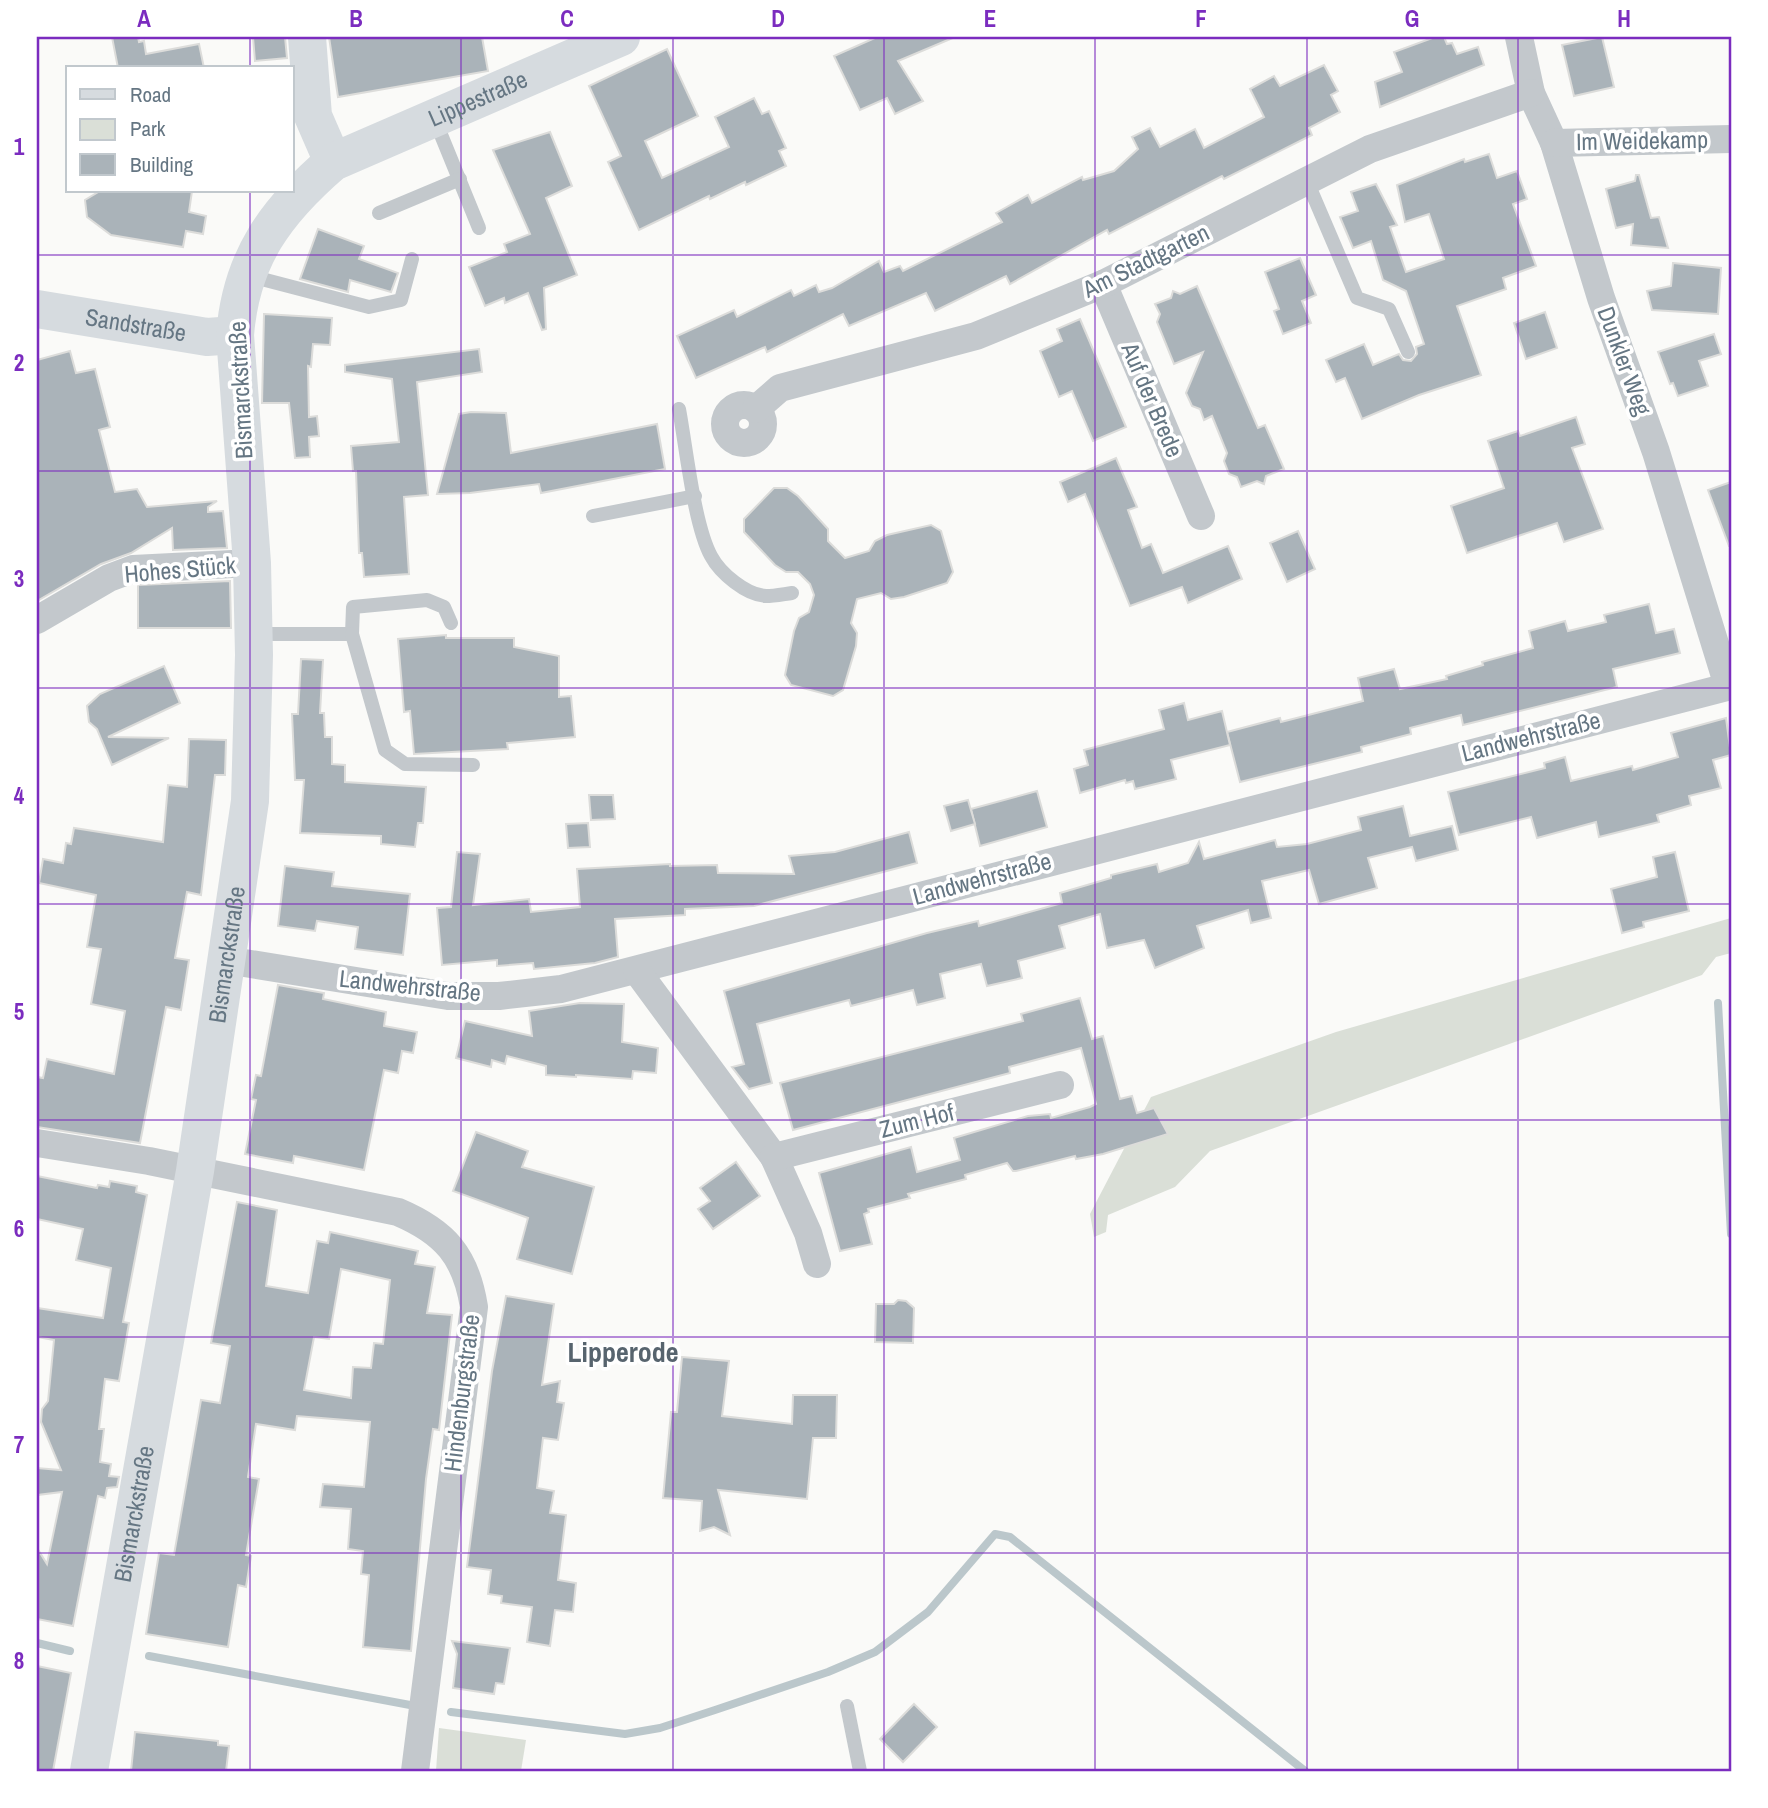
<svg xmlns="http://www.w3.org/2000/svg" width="1768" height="1808" viewBox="0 0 1768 1808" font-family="'Archivo Narrow',sans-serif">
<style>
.green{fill:#dadfd7}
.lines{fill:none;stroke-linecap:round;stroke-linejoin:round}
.stream{stroke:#bbc7cb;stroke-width:8}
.building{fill:#aab3b9;stroke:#dcdcda;stroke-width:2;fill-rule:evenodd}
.lane{stroke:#c3c8cc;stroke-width:14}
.street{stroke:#c3c8cc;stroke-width:28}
.secondary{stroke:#d6dbdf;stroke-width:38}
.grid{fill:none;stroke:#7b2cbf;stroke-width:2;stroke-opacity:0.55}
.labels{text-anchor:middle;stroke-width:7;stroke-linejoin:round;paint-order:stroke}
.street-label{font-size:24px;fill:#657683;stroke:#fff}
.quarter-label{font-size:28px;font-weight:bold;fill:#57646e;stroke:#fff}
.neatline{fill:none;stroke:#7b2cbf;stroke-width:2.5}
.grid-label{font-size:23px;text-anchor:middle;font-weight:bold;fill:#7b2cbf}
</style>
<rect width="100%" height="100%" fill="#fafaf8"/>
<!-- green -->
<g class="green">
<path d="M1731 918V953L1716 957 1702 975 1210 1151 1175 1187 1108 1215 1106 1232 1094 1237 1090 1214 1151 1097 1336 1032Z"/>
<path d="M439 1728 526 1740 521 1771H436Z"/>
</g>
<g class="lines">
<!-- stream -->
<g class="stream">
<path d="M1718 1003 1731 1234"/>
<path d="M37 1643 70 1651"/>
<path d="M149 1656 410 1705"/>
<path d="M451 1712 625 1734 660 1728 715 1710 828 1672 875 1652 928 1612 995 1534 1010 1537 1305 1771"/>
</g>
</g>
<!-- building -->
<g class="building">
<path d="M112 37H138L139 42 144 41 146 54 199 44 204 68H118Z"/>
<path d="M253 37H285L287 58 255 61Z"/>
<path d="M329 37H482L488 71 338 97Z"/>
<path d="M877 37H955L898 61 923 101 895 114 887 98 860 110 834 56Z"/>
<path d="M1435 37H1444L1447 44 1452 43 1457 54 1478 47 1484 65 1380 107 1375 82 1402 72 1394 52Z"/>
<path d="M1602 37 1614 87 1574 96 1562 45Z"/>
<path d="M667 49 698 116 645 141 662 178 729 147 715 117 754 98 762 114 769 111 786 148 779 151 786 166 746 185 745 182 710 199 709 196 639 230 608 162 621 156 589 86Z"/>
<path d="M1324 65 1338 91 1331 95 1340 112 1309 128 1312 135 1224 179 1222 176 1109 234 1107 230 1010 284 1006 276 935 311 926 293 849 326 843 314 767 352 765 347 696 378 677 336 734 310 737 317 791 290 794 296 816 285 819 292 832 288 879 261 884 272 900 266 903 271 1002 222 996 213 1028 195 1032 203 1082 177 1083 180 1114 171 1138 149 1132 137 1150 128 1160 147 1195 129 1204 148 1264 117 1250 89 1274 76 1280 86Z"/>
<path d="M550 132 572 186 546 198 577 275 544 288 546 329 542 330 528 293 505 303 504 298 485 306 469 267 507 252 504 244 530 234 493 150Z"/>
<path d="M1489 154 1497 178 1517 171 1527 199 1513 204 1536 266 1503 278 1506 289 1457 306 1481 375 1419 395 1362 419 1345 378 1336 382 1326 360 1364 344 1373 365 1399 354 1403 360 1411 361 1417 354 1416 347 1424 344 1406 291 1383 280 1371 241 1353 248 1340 217 1358 211 1351 192 1376 184 1397 225 1390 227 1406 272 1444 259 1429 214 1405 222 1397 185 1464 159 1465 162Z"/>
<path d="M1636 175H1639L1651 218 1659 217 1668 248 1631 245 1633 224 1616 228 1606 189 1635 181Z"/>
<path d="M100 191H192L189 212 206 216 203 234 186 231 183 247 111 235 87 217 85 200Z"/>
<path d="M318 229 364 246 359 259 398 273 391 292 350 280 348 292 300 279Z"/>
<path d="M1300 258 1316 295 1302 301 1311 323 1283 334 1274 311 1279 309 1265 272Z"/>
<path d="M1673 263 1721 268 1718 314 1652 310 1647 291 1671 286Z"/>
<path d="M1197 286 1258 428 1265 425 1284 469 1266 476 1264 484 1257 481 1241 487 1237 477 1229 474 1224 461 1227 453 1212 416 1204 420 1200 409 1192 406 1186 393 1203 352 1174 364 1157 322 1160 314 1155 304 1171 298 1173 291 1180 294Z"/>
<path d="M1545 312 1557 348 1526 359 1514 323Z"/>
<path d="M264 314 332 318 330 345 313 344 311 367 308 366 309 417 317 416 319 436 309 437 310 457 295 458 289 403H262Z"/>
<path d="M1080 319 1126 427 1093 441 1072 391 1059 397 1040 351 1062 341 1057 329Z"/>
<path d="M1714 334 1721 354 1699 361 1708 386 1678 396 1673 383 1670 384 1658 352Z"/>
<path d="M479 349 482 372 417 382 428 495 404 497 409 574 364 577 362 553H359L356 471H353L351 446 399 442 392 379 345 372V365Z"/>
<path d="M70 351 76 373 95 369 110 427 99 430 115 492 137 489 147 507 217 501 208 507V512L223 511 227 548 173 550 172 528 131 553 101 564 37 601V360Z"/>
<path d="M471 412 506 413 511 453 657 424 665 469 541 493 539 484 470 493 437 494 459 414Z"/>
<path d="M1576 417 1585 444 1572 448 1603 529 1564 542 1557 523 1467 553 1451 506 1504 488 1488 441 1518 431 1520 436Z"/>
<path d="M1116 458 1137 507 1128 510 1142 548 1151 544 1163 573 1228 546 1242 579 1188 603 1182 587 1130 606 1085 494 1068 502 1060 482Z"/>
<path d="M1731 482V546H1729L1708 490Z"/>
<path d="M774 488H787L798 496 828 529V541L845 558 869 551 875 541 887 535 931 525 941 531 953 572 947 583 904 597 891 599 881 593 857 599 851 623 857 633 856 646 843 690 833 696 791 685 785 675 794 631 799 618 809 612 814 595 810 584 798 572H786L775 565 744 532V519Z"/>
<path d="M1298 531 1315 569 1287 582 1270 543Z"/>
<path d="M230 581 231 628H138V585Z"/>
<path d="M1649 604 1656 633 1674 629 1680 653 1613 669 1617 687 1463 725 1461 715 1410 728 1411 734 1361 747 1362 752 1240 782 1227 732 1280 718 1281 722 1363 701 1358 678 1394 669 1400 689 1447 679 1446 676 1483 665 1482 662 1533 648 1529 631 1565 621 1568 631 1606 622 1604 615Z"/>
<path d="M446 635V638H514V647L559 656V697L571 696 575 737 507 743 508 749 414 754 410 711 404 712 398 639Z"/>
<path d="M301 659 323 660 320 713H324L325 737H332V764L345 765V782L426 787 423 823H418L415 847 381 844V836L300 833 304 780H295L292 714H298Z"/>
<path d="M164 666 180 703 108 737 169 738 112 765 97 729 89 722 87 706 100 694Z"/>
<path d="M1184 703 1188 720 1222 711 1230 745 1171 760 1176 779 1135 789 1133 781 1126 783 1125 780 1080 793 1074 769 1088 765 1084 750 1164 729 1159 710Z"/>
<path d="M1726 718 1731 755 1713 760 1721 788 1689 796 1691 805 1657 815 1659 822 1599 837 1596 822 1537 838 1531 817 1459 835 1448 792 1545 768 1544 763 1565 757 1571 781 1632 766 1633 770 1678 757 1671 733Z"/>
<path d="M189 739 226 740 225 775H215L201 895 187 892 175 958 189 960 181 1010 166 1007 140 1143 37 1127V1077L43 1078 47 1059 114 1074 125 1011 91 1004 101 949 87 947 96 895 39 883 43 859 63 863 66 843 71 844 74 828 163 842 168 785 187 787Z"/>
<path d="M1037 791 1047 827 980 846 971 809Z"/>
<path d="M589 795H613L615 819 591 820Z"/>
<path d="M968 800 975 824 951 831 944 806Z"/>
<path d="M1403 806 1410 836 1452 826 1458 850 1416 861 1412 847 1368 858 1377 888 1319 904 1309 870 1262 881 1271 918 1251 923 1248 910 1197 926 1204 948 1155 968 1144 940 1107 948 1100 914 1059 926 1065 948 1018 961 1022 978 987 986 981 964 940 974 945 998 917 1005 913 990 851 1006 849 1000 757 1024 772 1083 749 1089 732 1067 744 1064 724 991 927 933 978 921 979 926 1062 903 1060 893 1111 878V875L1157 864 1159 872 1188 863 1199 842 1204 859 1275 840 1277 847 1307 844 1361 830 1358 817Z"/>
<path d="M588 823 590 847 568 848 566 824Z"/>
<path d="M909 832 917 863 754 906 685 909V915L615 919 618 957 595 963 534 969 533 963 497 966V960L442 965 437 908 451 907 457 852 480 854 473 905 529 899 531 912 580 907 577 869 670 864V866L717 865 718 873 794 874 789 856 835 852Z"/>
<path d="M1675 852 1689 911 1643 922 1644 927 1622 933 1611 889 1657 877 1653 857Z"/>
<path d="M285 866 334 872 332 886 410 894 403 955 355 949 358 927 317 921 315 931 278 926Z"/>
<path d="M278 985 324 993 323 999 386 1012 384 1026 417 1032 413 1053 402 1051 398 1073 384 1070 364 1170 294 1156 293 1163 245 1154 256 1100 251 1099 256 1075 261 1076Z"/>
<path d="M1080 998 1092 1039 1103 1036 1120 1099 1132 1096 1137 1113 1154 1108 1168 1134 1103 1154 1076 1159 1075 1156 1016 1171H1013L1007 1163 965 1175 966 1179 908 1194 910 1198 868 1209 869 1212 864 1214 872 1244 840 1251 819 1173 911 1147 917 1172 960 1160 954 1138 1028 1116 1050 1114 1051 1118 1090 1107 1096 1104 1081 1048 1009 1067 1010 1073 793 1130 780 1083 1023 1021 1021 1014Z"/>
<path d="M580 1003 624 1004 622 1042 658 1048 656 1073 633 1071 632 1079 576 1075V1077L546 1075V1066L507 1056 505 1064 492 1060 491 1067 456 1058 465 1021 532 1036 529 1011Z"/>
<path d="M476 1132 528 1151 522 1167 594 1187 572 1274 517 1259 528 1218 453 1191Z"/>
<path d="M736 1162 760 1196 713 1229 698 1209 710 1201 700 1188Z"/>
<path d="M37 1176 97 1188 98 1185 109 1187 110 1181 137 1186 136 1192 147 1195 123 1322 129 1323 119 1381 105 1379 99 1429H104L100 1462 111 1464 109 1476 119 1477 117 1487 107 1488 105 1498 98 1496 73 1626 37 1619V1548L47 1564 62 1492 37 1495V1468L61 1470 41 1422 42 1409 48 1401 54 1340 37 1337V1308L103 1318 111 1268 76 1260 83 1229 37 1219Z"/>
<path d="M237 1202 277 1210 266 1286 308 1293 317 1241 328 1243 330 1232 418 1251 415 1264 435 1267 427 1313 452 1315 439 1430 433 1429 426 1479 411 1651 363 1647 369 1575 361 1574 363 1551 348 1549 351 1509 320 1507 323 1484 364 1487 370 1422 297 1416 295 1430 256 1424 248 1477 259 1479 246 1555 251 1556 246 1587 238 1585 228 1647 146 1634 159 1553 174 1555 201 1400 220 1403 230 1346 211 1343ZM341 1269 390 1280 383 1344 374 1343 371 1368 353 1367 351 1398 304 1390 314 1337 329 1339Z"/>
<path d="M506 1296 554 1304 542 1385 560 1381 557 1402 564 1403 558 1440 543 1438 537 1488 554 1491 550 1513 566 1515 558 1580 576 1583 573 1612 555 1610 550 1646 527 1642 532 1607 501 1603 502 1596 488 1594 491 1570 467 1567 492 1371Z"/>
<path d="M898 1300 906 1301 914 1308 913 1343 875 1342 876 1304H894Z"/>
<path d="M682 1357 729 1361 722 1416 792 1424 793 1395H837L836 1438H813L807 1499 718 1490 730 1535 714 1527 700 1531 702 1501 663 1498 671 1412H677Z"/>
<path d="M452 1641 510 1648 504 1684 496 1683 494 1694 453 1688 457 1654Z"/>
<path d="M37 1666 71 1673 53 1771H37Z"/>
<path d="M914 1704 937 1727 903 1762 880 1739Z"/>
<path d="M135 1732 218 1741V1745L229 1746 226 1771H131Z"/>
</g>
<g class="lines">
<!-- lane -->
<g class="lane">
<path d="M435 120 479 228"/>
<path d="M1307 181 1357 298 1389 309 1408 352"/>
<path d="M379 213 460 179"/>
<path d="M250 276 369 307 401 300 412 259"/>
<path d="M679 409C686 446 694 525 711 556 720 573 746 595 766 596 774 596 784 594 792 593"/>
<path d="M593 516 695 496"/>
<path d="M256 634H352L353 607 427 600 444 607 451 623"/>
<path d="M352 634 385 750 405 764 473 765"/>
<path d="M847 1706 860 1771"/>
</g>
<!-- street -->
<g class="street">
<path d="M1519 37 1531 93 1554 143 1601 298 1656 452 1728 686"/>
<path d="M1554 143 1731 139"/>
<path d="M1103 284 1201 516"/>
<circle cx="744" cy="424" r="19"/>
<path d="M756 409 780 388 976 336 1103 284 1370 149 1531 93"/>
<path d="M37 620 109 578 133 569 252 563"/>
<path d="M226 960 448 996H499L561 989 1731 686"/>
<path d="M637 971 774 1157 808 1233 817 1264"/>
<path d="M37 1143 149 1161 398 1212C445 1232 466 1256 474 1307L415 1771"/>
<path d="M774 1157 1060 1085"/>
</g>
<!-- secondary -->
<g class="secondary">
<path d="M307 37 313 116 333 162"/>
<path id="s1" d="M37 309 207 337 235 335"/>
<path id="s2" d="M89 1771 195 1171 250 801 254 655 252 563 235 335C241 258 276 211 333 162L621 37"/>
</g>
</g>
<!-- grid -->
<path class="grid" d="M250 37V68M461 37V1771M673 37V1771M884 37V1771M1095 37V1771M1307 37V1771M1518 37V1771M250 191V1771M37 255H1731M37 471H1731M37 688H1731M37 904H1731M37 1120H1731M37 1337H1731M37 1553H1731"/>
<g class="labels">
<!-- street labels -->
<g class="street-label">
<text dy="8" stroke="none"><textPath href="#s2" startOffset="1813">Lippestraße</textPath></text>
<text transform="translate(1642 141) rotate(-1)" y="8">Im Weidekamp</text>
<text transform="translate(1146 261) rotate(-26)" y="8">Am Stadtgarten</text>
<text dy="8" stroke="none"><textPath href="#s1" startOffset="100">Sandstraße</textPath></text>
<text transform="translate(1624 361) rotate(70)" y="8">Dunkler Weg</text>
<text transform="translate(241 390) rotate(-93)" y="8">Bismarckstraße</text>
<text transform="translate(1152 400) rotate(67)" y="8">Auf der Brede</text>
<text transform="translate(180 570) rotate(-5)" y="8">Hohes Stück</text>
<text transform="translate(1531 737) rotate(-14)" y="8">Landwehrstraße</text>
<text transform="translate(982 879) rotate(-15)" y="8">Landwehrstraße</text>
<text dy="8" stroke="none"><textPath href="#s2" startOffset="828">Bismarckstraße</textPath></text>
<text transform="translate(410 986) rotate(6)" y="8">Landwehrstraße</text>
<text transform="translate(917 1121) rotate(-14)" y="8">Zum Hof</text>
<text transform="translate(462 1393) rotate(-83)" y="8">Hindenburgstraße</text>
<text dy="8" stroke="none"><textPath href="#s2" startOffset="261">Bismarckstraße</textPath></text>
</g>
<!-- quarter labels -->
<g class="quarter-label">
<text x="623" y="1362">Lipperode</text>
</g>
</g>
<!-- border -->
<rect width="1768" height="1808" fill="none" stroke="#ffffff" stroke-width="77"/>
<!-- legend -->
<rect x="66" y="66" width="228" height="126" fill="#ffffff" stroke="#c1c8cd" stroke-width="2"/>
<rect x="80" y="89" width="35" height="10" fill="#d6dbdf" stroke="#c1c8cd" stroke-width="2"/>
<text x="130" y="102" font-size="21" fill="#657683">Road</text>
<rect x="80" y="119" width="35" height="21" fill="#dadfd7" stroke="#c1c8cd" stroke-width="2"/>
<text x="130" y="136" font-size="21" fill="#657683">Park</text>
<rect x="80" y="154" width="35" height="21" fill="#aab3b9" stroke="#c1c8cd" stroke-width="2"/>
<text x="130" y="172" font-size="21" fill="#657683">Building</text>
<rect x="38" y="38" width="1692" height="1732" class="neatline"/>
<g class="grid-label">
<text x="144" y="27">A</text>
<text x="356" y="27">B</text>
<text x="567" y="27">C</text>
<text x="778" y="27">D</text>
<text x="990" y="27">E</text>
<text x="1201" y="27">F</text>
<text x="1412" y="27">G</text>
<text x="1624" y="27">H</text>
<text x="19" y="155">1</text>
<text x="19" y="371">2</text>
<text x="19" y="587">3</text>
<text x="19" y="804">4</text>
<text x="19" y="1020">5</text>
<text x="19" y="1237">6</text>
<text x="19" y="1453">7</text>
<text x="19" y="1669">8</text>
</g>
</svg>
